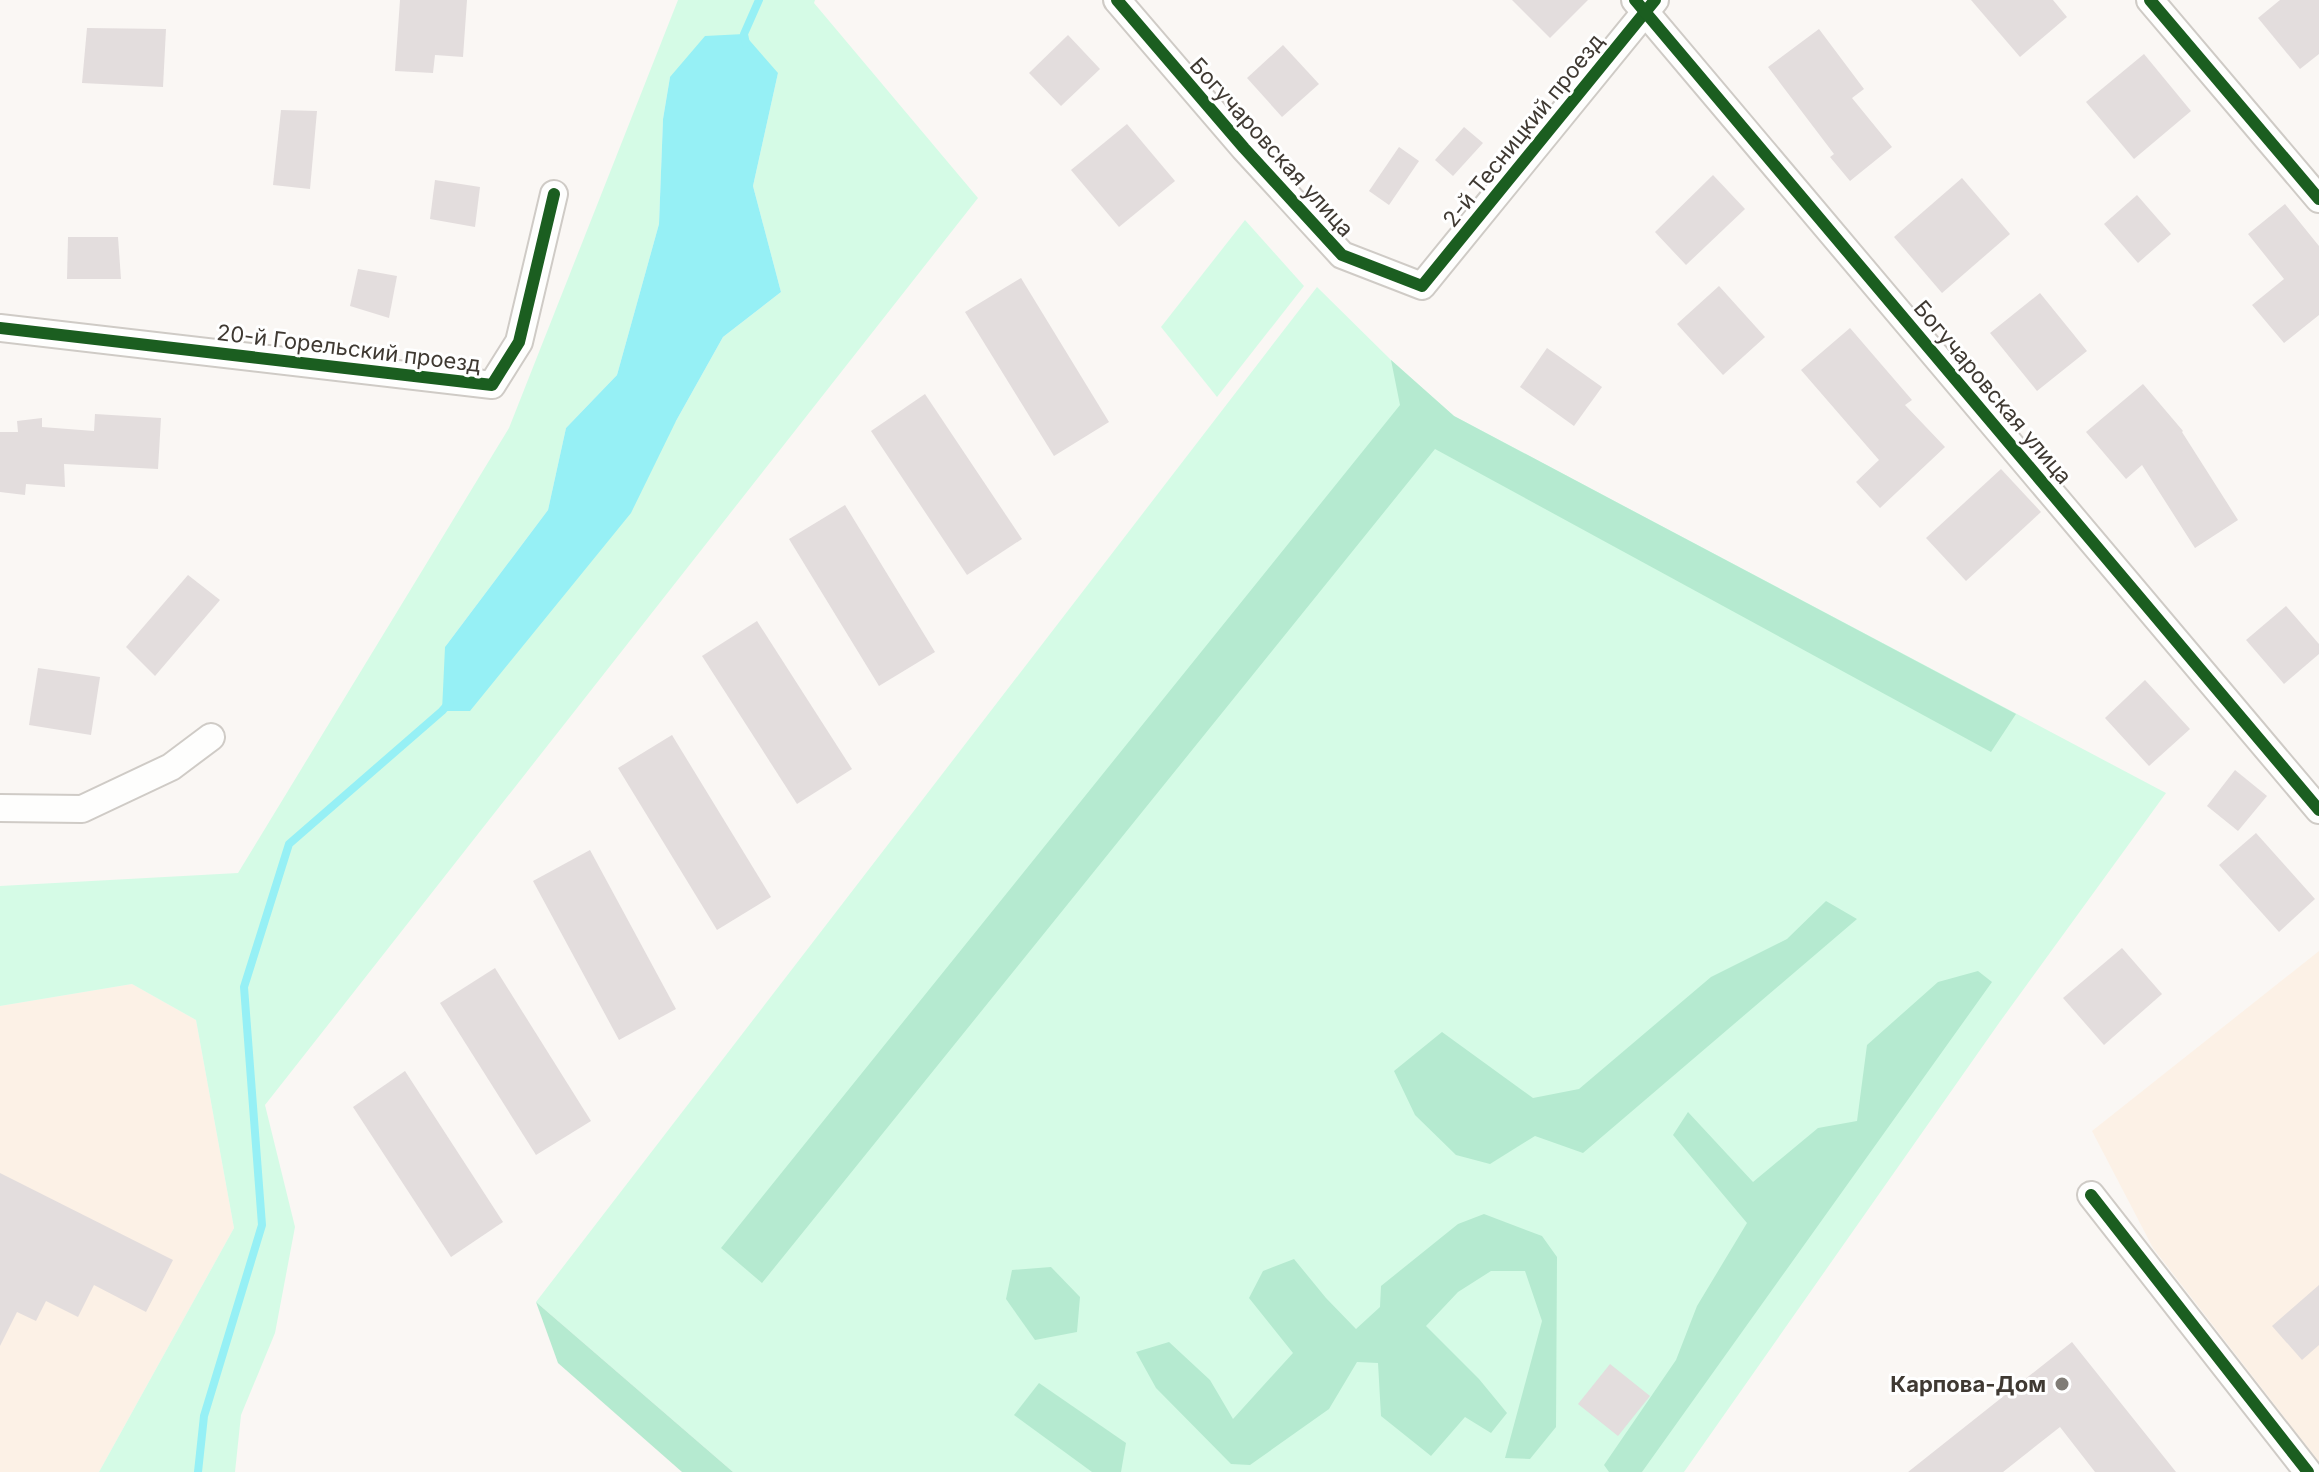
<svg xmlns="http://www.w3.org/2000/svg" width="2319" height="1472" viewBox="0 0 2319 1472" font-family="Inter,sans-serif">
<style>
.commercial{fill:#fcf1e6}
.green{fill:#d5fbe6;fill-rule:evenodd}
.forest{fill:#b5ead0}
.water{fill:#96f0f5}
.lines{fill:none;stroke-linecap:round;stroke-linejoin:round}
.stream{stroke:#96f0f5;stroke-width:8}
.building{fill:#e3dddd}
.minor-casing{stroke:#cfcbc6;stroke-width:30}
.minor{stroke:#fefefd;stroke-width:26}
.cycleway-casing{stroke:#fff;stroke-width:17}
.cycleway{stroke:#1b5e20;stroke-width:12}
.poi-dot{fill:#807c76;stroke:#fff;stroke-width:3}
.labels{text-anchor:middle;stroke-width:6;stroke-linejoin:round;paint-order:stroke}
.street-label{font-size:22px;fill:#3f3932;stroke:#fff}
.poi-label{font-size:22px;font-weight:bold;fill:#3f3932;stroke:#fff;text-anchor:end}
</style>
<rect width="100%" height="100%" fill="#faf7f4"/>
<!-- commercial -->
<g class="commercial">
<path d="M2319 951V1462L2153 1248 2092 1131Z"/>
<path d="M132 984 196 1020 234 1228 99 1472H0V1006Z"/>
</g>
<!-- green -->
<g class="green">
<path d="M678 0H815L814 3 978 198 265 1105 295 1227 275 1333 241 1415 235 1472H99L234 1228 196 1020 132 984 0 1006V886L238 873 509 428ZM778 73 753 186 781 292 723 337 676 421 445 647 548 510 566 428 617 375 659 224 663 119 670 77Z"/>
<path d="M1245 220 1304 286 1217 397 1161 327Z"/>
<path d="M1317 287 1391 360 1454 416 2166 793 1999 1023 1684 1472H733L536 1302Z"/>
</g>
<!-- forest -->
<g class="forest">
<path d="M1391 360 1454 416 2016 714 1991 752 1435 449 762 1283 721 1248 1400 405Z"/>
<path d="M1826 901 1857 919 1583 1153 1535 1136 1490 1164 1456 1155 1415 1115 1394 1071 1442 1032 1533 1098 1579 1089 1711 977 1787 939Z"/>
<path d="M1978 971 1992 982 1642 1472H1609L1604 1465 1676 1360 1697 1306 1747 1223 1673 1135 1688 1112 1753 1182 1818 1128 1857 1121 1867 1045 1938 982Z"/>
<path d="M1484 1214 1542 1236 1557 1257 1556 1427 1530 1459 1505 1458 1542 1321 1525 1271H1491L1458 1292 1426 1326 1479 1379 1507 1413 1491 1433 1465 1417 1431 1456 1381 1416 1378 1363 1357 1362 1329 1409 1250 1465 1231 1464 1156 1388 1136 1352 1169 1342 1210 1380 1233 1419 1293 1353 1249 1298 1263 1271 1294 1259 1326 1298 1356 1329 1380 1307 1381 1286 1458 1224Z"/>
<path d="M1051 1267 1080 1297 1077 1332 1035 1340 1006 1299 1012 1270Z"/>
<path d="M536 1302 733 1472H682L558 1363Z"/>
<path d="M1039 1383 1126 1443 1121 1472H1092L1014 1415Z"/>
</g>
<!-- water -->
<path class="water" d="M744 34 778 73 753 186 781 292 723 337 676 421 631 513 470 711H442L445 647 548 510 566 428 617 375 659 224 663 119 670 77 705 36Z"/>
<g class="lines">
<!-- stream -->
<g class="stream">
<path d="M746 44 744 34 759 0"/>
<path d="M198 1472 204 1416 262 1225 244 987 289 844 442 711 449 703"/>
</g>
</g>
<!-- building -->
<g class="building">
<path d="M400 0H467L463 57 435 55 433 73 395 71Z"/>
<path d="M1512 0H1588L1550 38Z"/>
<path d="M1971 0H2053L2067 17 2020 57Z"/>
<path d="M2280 0H2319V54L2300 69 2258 18Z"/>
<path d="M87 28 166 29 163 87 82 83Z"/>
<path d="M1819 29 1864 89 1852 98 1892 147 1850 181 1830 157 1834 154 1768 67Z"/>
<path d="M1068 35 1100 69 1061 106 1029 73Z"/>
<path d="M1283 45 1319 84 1282 117 1247 78Z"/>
<path d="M2144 54 2191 111 2134 159 2086 102Z"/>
<path d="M281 110 317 111 310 189 273 185Z"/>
<path d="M1127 124 1175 181 1119 227 1071 170Z"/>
<path d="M1464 127 1483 143 1453 176 1435 160Z"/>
<path d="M1399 147 1419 161 1389 205 1369 191Z"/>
<path d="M1713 175 1745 209 1686 265 1655 232Z"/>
<path d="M1962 178 2010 234 1942 293 1894 237Z"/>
<path d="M435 180 480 187 475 227 430 219Z"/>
<path d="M2137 195 2171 234 2138 263 2104 224Z"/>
<path d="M2285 204 2319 246V315L2284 343 2252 305 2284 279 2248 234Z"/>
<path d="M68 237H118L121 279H67Z"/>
<path d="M358 269 397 276 389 318 350 306Z"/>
<path d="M1021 278 1109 422 1054 456 965 312Z"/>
<path d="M1719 286 1765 337 1723 375 1677 324Z"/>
<path d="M2040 293 2087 351 2037 391 1990 333Z"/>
<path d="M1850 328 1912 400 1905 405 1945 447 1880 508 1856 482 1879 460 1801 370Z"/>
<path d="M1547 348 1602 387 1574 426 1520 387Z"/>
<path d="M2143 384 2183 431 2182 432 2238 520 2195 548 2142 465 2126 479 2086 432Z"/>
<path d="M925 394 1022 539 967 575 871 431Z"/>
<path d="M95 414 161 418 158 469 64 464 65 487 26 484 25 495 0 492V432H18L17 421 42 418V427L94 431Z"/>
<path d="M2001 469 2041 512 1966 581 1926 538Z"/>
<path d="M845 505 935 652 879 686 789 539Z"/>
<path d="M188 575 220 600 155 676 126 647Z"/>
<path d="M2286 606 2319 644V654L2284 684 2246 640Z"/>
<path d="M757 621 852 769 797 804 702 656Z"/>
<path d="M38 668 100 677 91 735 29 725Z"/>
<path d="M2145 680 2190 729 2149 766 2105 718Z"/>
<path d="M672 735 771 897 717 930 618 768Z"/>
<path d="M2235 770 2267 796 2238 831 2207 806Z"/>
<path d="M2256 833 2315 899 2279 932 2219 865Z"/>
<path d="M590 850 676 1009 619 1040 533 881Z"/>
<path d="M2122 948 2162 994 2104 1045 2063 998Z"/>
<path d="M495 968 591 1121 536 1155 440 1003Z"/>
<path d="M405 1071 503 1222 451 1257 353 1107Z"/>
<path d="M0 1173 173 1260 146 1312 94 1285 78 1317 46 1301 36 1321 17 1312 0 1346Z"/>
<path d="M2319 1285V1345L2302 1360 2272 1326Z"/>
<path d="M2072 1342 2176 1472H2095L2060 1427 2003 1472H1908Z"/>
<path d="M1610 1364 1650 1396 1618 1436 1578 1404Z"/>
</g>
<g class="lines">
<defs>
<g id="minor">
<path d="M1117 0 1244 148 1342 255 1422 286 1655 0"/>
<path d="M1635 0 2319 810"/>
<path d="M2150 0 2319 199"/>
<path d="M0 328 492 385 519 342 554 194"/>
<path d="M0 808 82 809 171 767 211 737"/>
<path d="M2091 1195 2308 1472"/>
</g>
</defs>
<!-- minor casing -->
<use href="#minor" class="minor-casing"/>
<!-- minor -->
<use href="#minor" class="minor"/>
<defs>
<g id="cycleway">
<path d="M1117 0 1244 148 1342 255 1422 286 1655 0"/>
<path d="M1635 0 2319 810"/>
<path d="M2150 0 2319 199"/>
<path d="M0 328 492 385 519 342 554 194"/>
<path d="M2091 1195 2308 1472"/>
</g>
</defs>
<!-- cycleway casing -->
<use href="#cycleway" class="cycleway-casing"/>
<!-- cycleway -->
<use href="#cycleway" class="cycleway"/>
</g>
<!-- markers -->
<circle class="poi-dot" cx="2062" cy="1384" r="8"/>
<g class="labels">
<!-- street labels -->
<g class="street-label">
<text transform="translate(1523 130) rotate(-51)" y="8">2-й Тесницкий проезд</text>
<text transform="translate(1272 147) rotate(48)" y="8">Богучаровская улица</text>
<text transform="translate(349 348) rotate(7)" y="8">20-й Горельский проезд</text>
<text transform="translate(1993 392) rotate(50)" y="8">Богучаровская улица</text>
</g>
<!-- poi labels -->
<g class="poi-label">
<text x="2046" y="1392">Карпова-Дом</text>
</g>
</g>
</svg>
